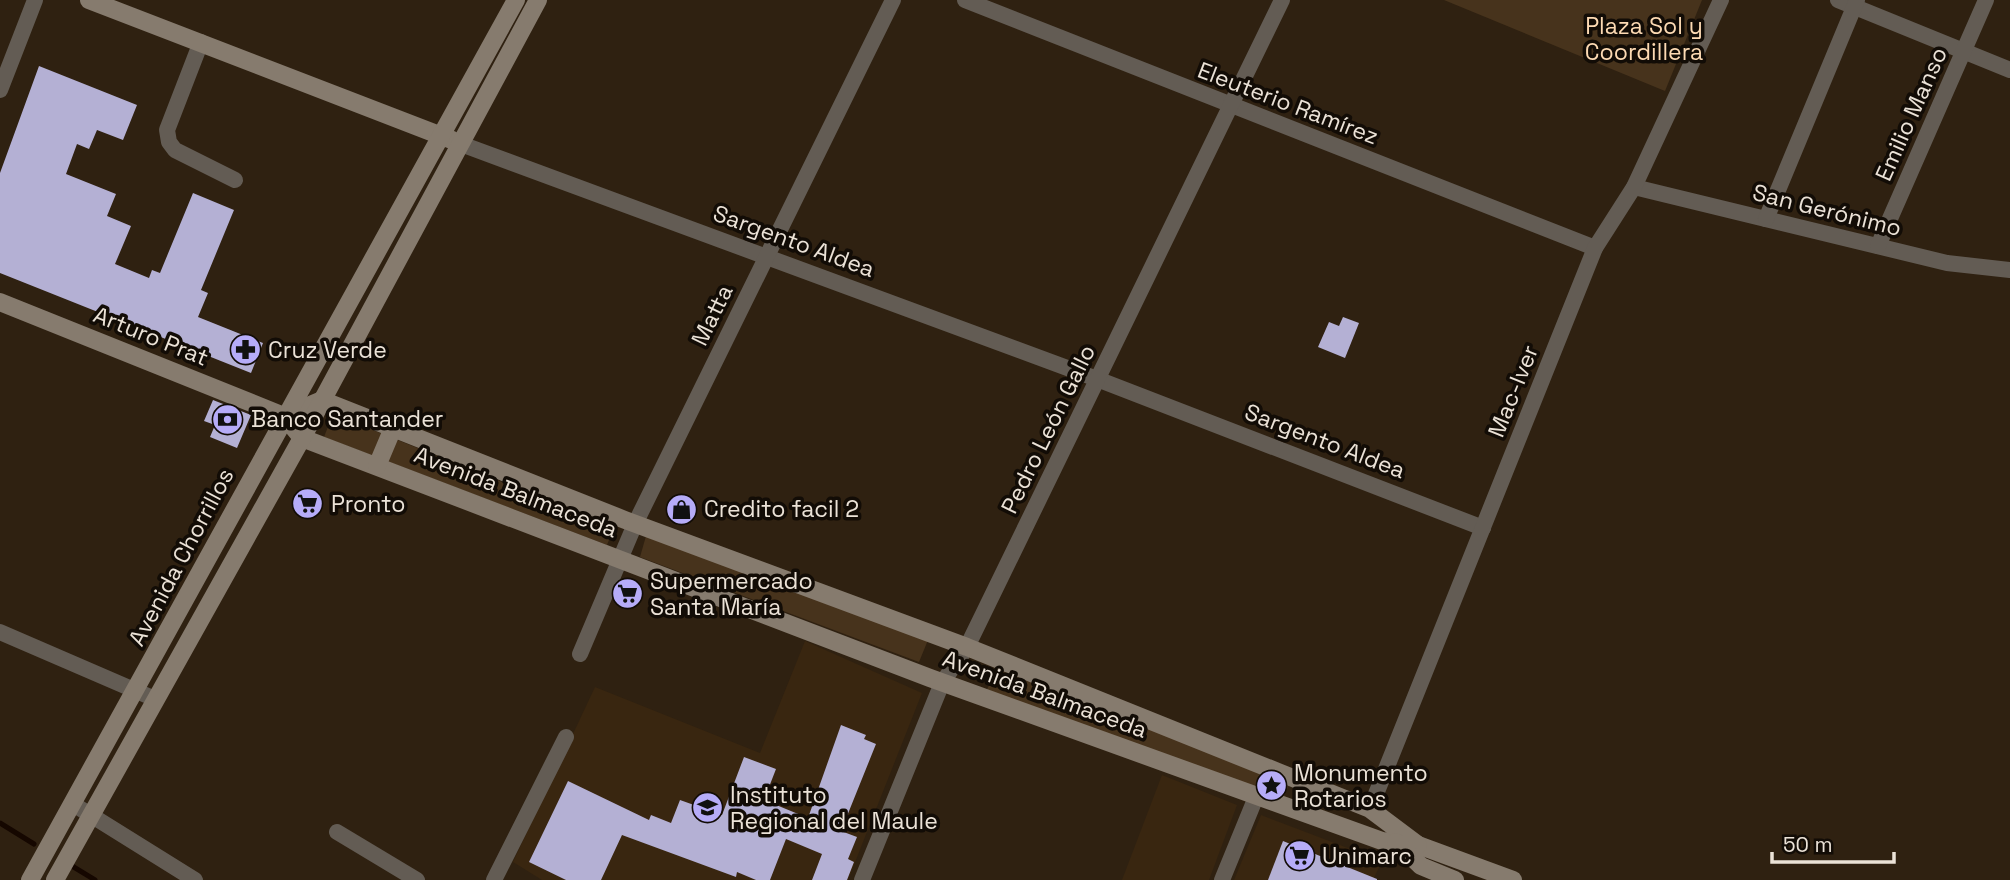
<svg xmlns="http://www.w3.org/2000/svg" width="2010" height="880" viewBox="0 0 2010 880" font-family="'Space Grotesk',sans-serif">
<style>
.built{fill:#392610}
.green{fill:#47331c}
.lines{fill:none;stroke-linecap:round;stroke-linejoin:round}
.stream{stroke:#150700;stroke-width:5}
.building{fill:#b4b0d4}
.street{stroke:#635c54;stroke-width:16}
.secondary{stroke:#867b6e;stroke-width:18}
.labels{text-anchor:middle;stroke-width:7;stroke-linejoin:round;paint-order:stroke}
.park-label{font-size:23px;fill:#fddab3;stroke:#120c06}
.street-label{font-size:23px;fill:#ebe2d7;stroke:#120c06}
.poi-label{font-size:23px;fill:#ebe2d7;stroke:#120c06;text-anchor:start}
</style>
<rect width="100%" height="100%" fill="#2f2111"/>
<!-- built -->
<g class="built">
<path d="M805 641 922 693 848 880H542L513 862 595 687 760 753Z"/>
<path d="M1162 775 1237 805 1209 880H1122Z"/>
<path d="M1261 815 1382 861 1373 880H1234Z"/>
</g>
<!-- green -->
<g class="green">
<path d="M1444 0H1702L1665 91Z"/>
<path d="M333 414 614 527 607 545 324 437Z"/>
<path d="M646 536 928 640 919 662 640 557Z"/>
<path d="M999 667 1290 783 1282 801 986 691Z"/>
</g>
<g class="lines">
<!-- stream -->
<g class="stream">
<path d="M0 823 34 844"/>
<path d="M72 866 95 880"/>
</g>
</g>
<!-- building -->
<g class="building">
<path d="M39 66 137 105 123 140 97 130 89 149 77 144 66 174 116 194 107 216 131 226 115 264 149 278 152 270 160 273 193 193 234 210 201 290 208 293 198 317 263 343 251 373 0 273V173Z"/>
<path d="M1343 317 1359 323 1345 358 1318 347 1329 322 1339 326Z"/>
<path d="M213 400 251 415 237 448 210 437 215 425 204 421Z"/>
<path d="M841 725 866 735 864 739 876 744 841 831 857 837 848 859 854 862 847 880H812L822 854 786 839 770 880H756L737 872 736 877 622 835 601 880H566L529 862 568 781 649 820 651 815 671 823 680 800 722 815 744 757 776 769 764 800 808 818Z"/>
<path d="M1283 841 1377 879V880H1268Z"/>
</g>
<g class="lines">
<!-- street -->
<g class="street">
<path d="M965 0 1595 248"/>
<path d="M1838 0 2010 70"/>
<path d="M201 42 167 130 169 142 175 150 235 180"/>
<path d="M0 90 35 0"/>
<path d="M461 144 1097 379 1483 528"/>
<path d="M1634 187 1947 263 2010 270"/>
<path d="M1766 219 1857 0"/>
<path d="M1878 246 1986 0"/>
<path d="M0 632 155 699"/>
<path d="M580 654 635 524 893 0"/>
<path d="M73 804 195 880"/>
<path d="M1370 809 1595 248 1634 187 1721 0"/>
<path d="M337 832 417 880"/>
<path d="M494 880 566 737"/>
<path d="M862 880 942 683 967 647 1282 0"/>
<path d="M1222 880 1256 797"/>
</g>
<!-- secondary -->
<g class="secondary">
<path d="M89 0 452 140"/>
<path d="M0 302 284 416 302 438 930 678 1382 841 1418 845 1513 880"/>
<path d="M284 416 322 400 625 520 967 647 1370 809 1418 845"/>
<path d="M377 466 393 428"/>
<path d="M1396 842 1421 866 1455 880"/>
<path d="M30 880 516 0"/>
<path d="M55 880 302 438 538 0"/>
</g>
</g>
<!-- icons -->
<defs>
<symbol id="pharmacy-disc" viewBox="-11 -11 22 22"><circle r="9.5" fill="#b6acf8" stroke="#120c06"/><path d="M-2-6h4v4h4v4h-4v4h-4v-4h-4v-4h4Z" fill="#111"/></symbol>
<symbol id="bank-disc" viewBox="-11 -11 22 22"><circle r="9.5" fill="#b6acf8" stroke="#120c06"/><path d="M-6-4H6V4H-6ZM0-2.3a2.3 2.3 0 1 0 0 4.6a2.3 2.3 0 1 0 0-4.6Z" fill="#111"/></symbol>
<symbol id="supermarket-disc" viewBox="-11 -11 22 22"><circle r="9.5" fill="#b6acf8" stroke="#120c06"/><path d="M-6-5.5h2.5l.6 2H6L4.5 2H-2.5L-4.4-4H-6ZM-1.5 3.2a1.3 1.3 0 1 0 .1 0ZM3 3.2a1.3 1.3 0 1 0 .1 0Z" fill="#111"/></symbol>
<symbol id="shop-disc" viewBox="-11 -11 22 22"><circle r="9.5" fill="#b6acf8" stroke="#120c06"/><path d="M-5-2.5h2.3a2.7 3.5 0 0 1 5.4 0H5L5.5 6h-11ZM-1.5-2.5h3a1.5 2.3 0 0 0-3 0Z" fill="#111"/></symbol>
<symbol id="sight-disc" viewBox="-11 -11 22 22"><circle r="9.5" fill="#b6acf8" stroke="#120c06"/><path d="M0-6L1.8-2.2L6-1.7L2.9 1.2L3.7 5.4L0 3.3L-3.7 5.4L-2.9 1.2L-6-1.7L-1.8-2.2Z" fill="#111"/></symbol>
<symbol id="school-disc" viewBox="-11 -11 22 22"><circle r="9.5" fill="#b6acf8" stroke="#120c06"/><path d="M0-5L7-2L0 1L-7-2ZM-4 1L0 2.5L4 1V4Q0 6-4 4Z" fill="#111"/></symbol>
</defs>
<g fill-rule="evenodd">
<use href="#pharmacy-disc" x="228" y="332" width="35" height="35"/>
<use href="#bank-disc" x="210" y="402" width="35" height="35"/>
<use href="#supermarket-disc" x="290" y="486" width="35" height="35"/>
<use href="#shop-disc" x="664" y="492" width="35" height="35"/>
<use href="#supermarket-disc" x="610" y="576" width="35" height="35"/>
<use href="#sight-disc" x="1254" y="768" width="35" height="35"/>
<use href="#school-disc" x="690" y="790" width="35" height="35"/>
<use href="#supermarket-disc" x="1282" y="838" width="35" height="35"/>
</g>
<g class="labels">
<!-- park labels -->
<g class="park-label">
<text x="1644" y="34">Plaza Sol y<tspan x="1644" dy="26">Coordillera</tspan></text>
</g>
<!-- street labels -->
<g class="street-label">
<text transform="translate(1288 103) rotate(21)" y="8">Eleuterio Ramírez</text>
<text transform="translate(1911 114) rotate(-66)" y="8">Emilio Manso</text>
<text transform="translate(1827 210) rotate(14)" y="8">San Gerónimo</text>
<text transform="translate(794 241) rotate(20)" y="8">Sargento Aldea</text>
<text transform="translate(712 315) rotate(-64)" y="8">Matta</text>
<text transform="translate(151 336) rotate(22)" y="8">Arturo Prat</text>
<text transform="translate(1513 391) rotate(-68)" y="8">Mac-Iver</text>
<text transform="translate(1048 429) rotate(-64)" y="8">Pedro León Gallo</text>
<text transform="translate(1325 441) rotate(21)" y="8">Sargento Aldea</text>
<text transform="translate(516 492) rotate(21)" y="8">Avenida Balmaceda</text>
<text transform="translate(181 557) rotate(-62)" y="8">Avenida Chorrillos</text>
<text transform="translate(1045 694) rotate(20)" y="8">Avenida Balmaceda</text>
</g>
<!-- poi labels -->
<g class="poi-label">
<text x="268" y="358">Cruz Verde</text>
<text x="251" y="427">Banco Santander</text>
<text x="331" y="512">Pronto</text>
<text x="704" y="517">Credito facil 2</text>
<text x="650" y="589">Supermercado<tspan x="650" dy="26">Santa María</tspan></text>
<text x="1294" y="781">Monumento<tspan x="1294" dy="26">Rotarios</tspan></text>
<text x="730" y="803">Instituto<tspan x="730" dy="26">Regional del Maule</tspan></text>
<text x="1322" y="864">Unimarc</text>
</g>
</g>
<!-- scale -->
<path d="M1772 852v10h122v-10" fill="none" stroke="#ebe2d7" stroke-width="3.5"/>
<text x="1783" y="852" font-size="21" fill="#ebe2d7" stroke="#120c06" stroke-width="5" paint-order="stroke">50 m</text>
</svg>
